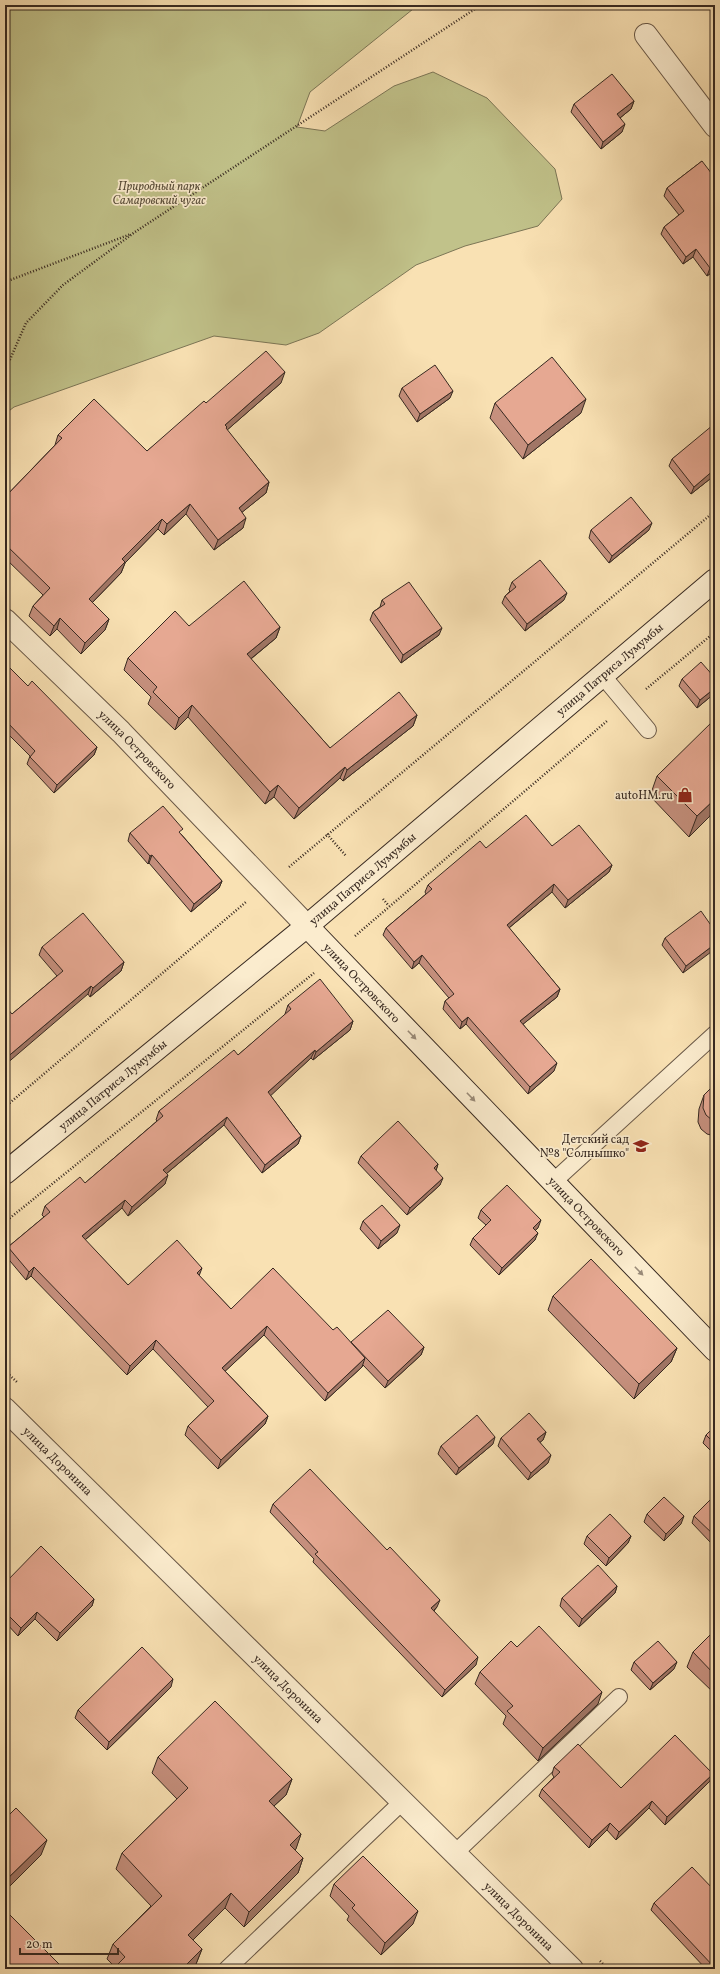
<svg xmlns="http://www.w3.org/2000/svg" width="720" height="1974" viewBox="0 0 720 1974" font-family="Vollkorn,serif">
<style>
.green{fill:#c1c28a;stroke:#7c7656}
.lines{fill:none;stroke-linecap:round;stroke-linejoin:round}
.lane-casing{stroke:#685746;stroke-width:18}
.street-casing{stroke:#685746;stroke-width:24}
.secondary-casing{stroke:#372921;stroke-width:24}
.path{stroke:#372921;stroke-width:2.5;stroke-dasharray:1 2;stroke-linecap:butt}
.lane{stroke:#fbecce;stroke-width:16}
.street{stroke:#fbecce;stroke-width:22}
.secondary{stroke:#fbecce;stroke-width:22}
.wall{fill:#c6907e;stroke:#372921}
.shaded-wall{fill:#a17666;stroke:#372921}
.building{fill:#e6a892;stroke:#372921}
.oneway{fill:#998a78}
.labels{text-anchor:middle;stroke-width:3.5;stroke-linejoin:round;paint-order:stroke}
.park-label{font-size:12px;font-style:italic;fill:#5a4f3b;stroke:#fbecce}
.street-label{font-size:12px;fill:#372921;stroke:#fbecce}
.poi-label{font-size:12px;fill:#372921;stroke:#fbecce;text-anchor:end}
</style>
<rect width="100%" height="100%" fill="#f9e1b3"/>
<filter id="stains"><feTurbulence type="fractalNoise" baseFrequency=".005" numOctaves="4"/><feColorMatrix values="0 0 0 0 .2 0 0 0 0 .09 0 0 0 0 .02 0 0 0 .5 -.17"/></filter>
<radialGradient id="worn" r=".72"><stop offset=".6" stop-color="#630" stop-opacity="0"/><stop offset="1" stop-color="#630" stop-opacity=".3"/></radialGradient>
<!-- green -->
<path class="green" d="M5 5H418L310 92 297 127 325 131 394 86 433 72 487 98 555 169 562 199 538 226 465 246 416 265 319 333 286 345 214 336 14 407 5 414Z"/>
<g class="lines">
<defs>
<g id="lane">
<path d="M602 675 648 730"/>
<path d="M553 1182 715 1034"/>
<path d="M455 1853 619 1697"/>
<path d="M227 1969 402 1802"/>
</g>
<g id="street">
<path d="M646 35 715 126"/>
<path id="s1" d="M5 620 121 732 307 926"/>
<path id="s2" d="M5 1409 572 1969"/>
</g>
<g id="secondary">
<path id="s3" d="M307 926 715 1350"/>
<path id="s4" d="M5 1173 307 926 715 580"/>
</g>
</defs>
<!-- lane casing -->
<use href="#lane" class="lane-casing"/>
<!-- street casing -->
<use href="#street" class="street-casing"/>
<!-- secondary casing -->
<use href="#secondary" class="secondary-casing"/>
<!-- path -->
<g class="path">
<path d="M5 282 131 234"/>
<path d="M5 371 26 323 63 285 135 232 481 5"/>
<path d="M646 689 715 632"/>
<path d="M327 834 346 856"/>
<path d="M289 867 715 511"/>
<path d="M383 899 389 906"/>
<path d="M355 936 607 721"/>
<path d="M5 1107 246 902"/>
<path d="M5 1222 314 973"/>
<path d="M5 1371 17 1382"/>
<path d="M600 1961 608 1969"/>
</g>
<!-- lane -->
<use href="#lane" class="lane"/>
<!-- street -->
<use href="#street" class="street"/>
<!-- secondary -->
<use href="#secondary" class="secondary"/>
</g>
<!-- wall -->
<g class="wall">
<path d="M634 101 631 109 620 118 622 132 601 149 571 112 574 104Z"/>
<path d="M702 161 715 270 707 276 693 257 683 264 661 234 664 227 679 215 664 196 667 188Z"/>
<path d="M281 383 227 430 269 482 266 493 242 512 243 528 214 550 186 514 164 535 158 529 125 563 121 573 92 603 109 619 105 630 81 654 57 629 50 636 29 616 33 606 43 595 5 558V497L55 445 58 435 147 451 206 403Z"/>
<path d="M402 388 450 398 417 422 399 396Z"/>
<path d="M495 403 581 413 523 459 490 418Z"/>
<path d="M715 427V475L691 494 669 466 672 459Z"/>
<path d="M591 530H649L609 563 589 538Z"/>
<path d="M512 582 564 600 525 631 502 603 505 596 510 591 509 590Z"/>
<path d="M382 600 439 635 401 663 370 620 373 612 380 607Z"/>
<path d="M189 626 280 627 276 638 251 659 330 748 417 715 413 726 343 781 340 778 294 819 274 797 265 804 188 717 175 730 148 704 151 697 124 670 128 658Z"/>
<path d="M5 663 28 686 97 747 94 755 54 793 27 764 30 756 5 731Z"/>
<path d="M715 678V693L697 708 679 686 682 679Z"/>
<path d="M715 721V821L710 816 689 837 650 796 657 776Z"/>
<path d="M130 833 181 834 222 881 219 888 191 912 149 863 148 864 128 841Z"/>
<path d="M552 846 612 865 609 872 565 908 552 892 509 928 560 989 557 997 523 1024 554 1071 528 1094 466 1024 460 1029 443 1009 445 1001 449 998 419 963 412 969 383 935 386 928 426 894 425 892 428 885 486 848Z"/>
<path d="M715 931 683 973 662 945 665 938Z"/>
<path d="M42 947 124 962 121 971 90 997 88 994 12 1014 57 976 39 955Z"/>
<path d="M288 1005 353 1021 350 1030 313 1060 311 1058 270 1095 301 1136 298 1144 262 1173 224 1125 166 1174 165 1184 128 1216 122 1208 85 1240 128 1285 199 1276 231 1309 333 1330 351 1343 424 1347 421 1355 385 1388 363 1365 362 1367 325 1401 264 1335 225 1371 268 1416 265 1424 218 1469 185 1435 188 1426 208 1407 153 1349 127 1375 31 1276 26 1280 5 1255 8 1247 44 1217 42 1215 45 1206 85 1183 157 1121 156 1120 159 1111 238 1055 285 1015V1014Z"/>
<path d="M715 1085V1136L707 1134 701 1129 698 1122 699 1109 704 1095Z"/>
<path d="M361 1156 438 1164 436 1170 440 1185 407 1215 358 1163Z"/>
<path d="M481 1210 538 1228 535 1230V1240L499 1275 470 1245 473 1238 486 1225 478 1218Z"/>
<path d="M363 1221 397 1233 378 1249 360 1229Z"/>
<path d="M553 1296 677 1348 671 1362 634 1399 548 1310Z"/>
<path d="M715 1426V1455L703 1443 706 1435Z"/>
<path d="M546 1432 543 1440 540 1442 548 1463 528 1480 498 1446 501 1438Z"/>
<path d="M493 1444 456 1475 438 1454 441 1446Z"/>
<path d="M715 1495V1539L711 1543 692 1523 694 1516Z"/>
<path d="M273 1504 437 1607 434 1611 476 1665 442 1697 313 1562 314 1559 270 1512Z"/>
<path d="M647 1514 681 1524 664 1541 644 1522Z"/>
<path d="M587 1536H631L628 1543 606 1566 584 1544Z"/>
<path d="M5 1583 94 1599 92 1606 57 1641 35 1619 18 1636 5 1622Z"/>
<path d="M617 1586 615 1593 579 1627 560 1606 562 1598Z"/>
<path d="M715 1630V1694L687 1667 693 1652Z"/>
<path d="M517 1647 598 1704 538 1761 503 1724 506 1716 475 1684 480 1672Z"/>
<path d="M634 1662 674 1669 650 1690 631 1670Z"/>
<path d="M171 1687 107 1750 75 1718 78 1710Z"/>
<path d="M158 1757 292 1779 286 1795 274 1806 301 1834 295 1850 303 1858 298 1873 244 1927 225 1908 193 1940 202 1949 196 1964 115 1967 107 1959 113 1944 151 1906 116 1869 122 1853 177 1799 152 1773Z"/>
<path d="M554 1767 621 1788 710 1781 665 1825 649 1808 616 1840 607 1830 589 1848 539 1796 542 1789 554 1777 552 1774Z"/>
<path d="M5 1819 41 1855 5 1891Z"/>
<path d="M334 1884 413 1924 381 1955 347 1920 349 1916 330 1896Z"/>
<path d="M715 1891V1969H706L651 1910 654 1903Z"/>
</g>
<!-- shaded-wall -->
<g class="shaded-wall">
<path d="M634 101 631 109 615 122 617 114Z"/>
<path d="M625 124 622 132 601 149 603 142Z"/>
<path d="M696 249 693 257 683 264 686 257Z"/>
<path d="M715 265V270L707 276 710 268Z"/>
<path d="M285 372 281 383 226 431 225 425Z"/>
<path d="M453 391 450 398 417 422 420 414Z"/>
<path d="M586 399 581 413 523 459 528 445Z"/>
<path d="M715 469V475L691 494 694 487Z"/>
<path d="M269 482 266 493 235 518 239 508Z"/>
<path d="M190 504 186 514 164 535 167 524Z"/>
<path d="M246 518 243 528 214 550 218 540Z"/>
<path d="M162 519 158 529 125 563 121 573 85 610 89 599 122 559Z"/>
<path d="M652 523 649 530 609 563 612 556Z"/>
<path d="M567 593 564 600 525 631 527 624Z"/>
<path d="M60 618 57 629 50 636 54 626Z"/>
<path d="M109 619 105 630 81 654 85 643Z"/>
<path d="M280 627 276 638 242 666 247 654Z"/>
<path d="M442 628 439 635 401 663 403 655Z"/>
<path d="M715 688V693L697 708 700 700Z"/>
<path d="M192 705 188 717 175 730 179 718Z"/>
<path d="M417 715 413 726 343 781 347 770Z"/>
<path d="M97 747 94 755 54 793 57 785Z"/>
<path d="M345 767 340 778 294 819 299 808Z"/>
<path d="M278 785 274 797 265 804 270 792Z"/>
<path d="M715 799V803L710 816 689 837 697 816Z"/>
<path d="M152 855 149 863 148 864 150 856Z"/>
<path d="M612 865 609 872 565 908 568 900Z"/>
<path d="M222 881 219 888 191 912 194 904Z"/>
<path d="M554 884 552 892 504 932 507 925Z"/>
<path d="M715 944V949L683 973 686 966Z"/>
<path d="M422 955 419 963 412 969 414 962Z"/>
<path d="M124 962 121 971 90 997 93 988Z"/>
<path d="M91 986 88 994 5 1065V1059Z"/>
<path d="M560 989 557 997 517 1029 520 1021Z"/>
<path d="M468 1017 466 1024 460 1029 462 1022Z"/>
<path d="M353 1021 350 1030 313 1060 316 1052Z"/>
<path d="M315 1050 311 1058 265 1101 268 1092Z"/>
<path d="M557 1063 554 1071 528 1094 530 1087Z"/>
<path d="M227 1117 224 1125 160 1179 163 1170Z"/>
<path d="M301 1136 298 1144 262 1173 265 1165Z"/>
<path d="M438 1164 436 1171 434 1168Z"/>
<path d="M168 1175 165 1184 128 1216 132 1207Z"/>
<path d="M443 1178 440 1185 407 1215 410 1208Z"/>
<path d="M125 1200 122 1208 79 1245 82 1236Z"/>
<path d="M541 1220 538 1228 530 1235 533 1228Z"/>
<path d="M400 1225 397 1233 378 1249 381 1241Z"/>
<path d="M538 1233 535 1240 499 1275 502 1268Z"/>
<path d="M34 1267 31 1276 26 1280 29 1272Z"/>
<path d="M202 1268 199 1276 197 1273Z"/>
<path d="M267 1326 264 1335 219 1377 222 1368Z"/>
<path d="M156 1340 153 1349 127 1375 130 1366Z"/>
<path d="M424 1347 421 1355 385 1388 388 1381Z"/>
<path d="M677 1348 671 1362 634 1399 639 1384Z"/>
<path d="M365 1358 362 1367 325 1401 328 1393Z"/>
<path d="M268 1416 265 1424 218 1469 221 1460Z"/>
<path d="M546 1432 543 1440 534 1447 537 1439Z"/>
<path d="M495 1437 493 1444 456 1475 459 1468Z"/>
<path d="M551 1455 548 1463 528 1480 531 1473Z"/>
<path d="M684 1516 681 1524 664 1541 666 1534Z"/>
<path d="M715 1534V1539L711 1543 714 1535Z"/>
<path d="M631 1536 628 1543 606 1566 609 1558Z"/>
<path d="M617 1586 615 1593 579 1627 582 1619Z"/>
<path d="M94 1599 92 1606 57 1641 60 1633Z"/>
<path d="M440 1600 437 1607 428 1616 431 1608Z"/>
<path d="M37 1612 35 1619 18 1636 21 1628Z"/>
<path d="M478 1657 476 1665 442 1697 445 1690Z"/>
<path d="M677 1662 674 1669 650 1690 653 1683Z"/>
<path d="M173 1679 171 1687 107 1750 109 1742Z"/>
<path d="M602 1692 598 1704 538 1761 543 1748Z"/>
<path d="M713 1774 710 1781 665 1825 667 1817Z"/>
<path d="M292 1779 286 1795 263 1816 269 1801Z"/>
<path d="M652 1801 649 1808 616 1840 619 1832Z"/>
<path d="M610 1823 607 1830 589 1848 592 1840Z"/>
<path d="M301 1834 296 1849 284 1860 290 1845Z"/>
<path d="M47 1840 41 1855 5 1891V1881Z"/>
<path d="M303 1858 298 1873 244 1927 249 1912Z"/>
<path d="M231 1893 225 1908 183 1950 188 1935Z"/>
<path d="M418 1911 413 1924 381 1955 385 1943Z"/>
<path d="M202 1949 196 1964 192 1969H182Z"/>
</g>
<!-- building -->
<g class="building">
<path d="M612 74 634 101 617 114 625 124 603 142 574 104Z"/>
<path d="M702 161 715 178V265L710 268 696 249 686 257 664 227 684 211 667 188Z"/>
<path d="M266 351 285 372 225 425 227 427 226 428 269 482 239 508 246 518 218 540 190 504 167 524 162 519 122 559 125 562 89 599 109 619 85 643 60 618 54 626 33 606 50 588 5 544V497L62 438 58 435 94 399 147 451 204 401 206 403Z"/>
<path d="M552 357 586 399 528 445 495 403Z"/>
<path d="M435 365 453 391 420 414 402 388Z"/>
<path d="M713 425 715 427V469L694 487 672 459Z"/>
<path d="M631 497 652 523 612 556 591 530Z"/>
<path d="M540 560 567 593 527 624 505 596 516 587 512 582Z"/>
<path d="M244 581 280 627 247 654 330 748 399 692 417 715 347 770 345 767 299 808 278 785 270 792 192 705 179 718 153 692 157 687 128 658 175 611 189 626Z"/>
<path d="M409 582 442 628 403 655 373 612 385 604 382 600Z"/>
<path d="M701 662 715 678V688L700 700 682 679Z"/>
<path d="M5 663 28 686 32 681 97 747 57 785 30 757 35 751 5 720Z"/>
<path d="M714 720 715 721V799L697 816 657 776Z"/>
<path d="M163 806 183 829 179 832 222 881 194 904 152 855 150 856 130 833Z"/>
<path d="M526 815 552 846 579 825 612 865 568 900 554 884 507 925 560 989 520 1021 557 1063 530 1087 468 1017 462 1022 445 1001 454 994 422 955 414 962 386 928 432 889 428 885 480 841 486 848Z"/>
<path d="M701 911 715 931V944L686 966 665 938Z"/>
<path d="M83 913 124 962 93 988 91 986 5 1059V1006L12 1014 63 971 42 947Z"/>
<path d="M320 979 353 1021 316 1052 315 1050 268 1092 301 1136 265 1165 227 1117 163 1170 168 1175 132 1207 125 1200 82 1236 128 1285 177 1240 202 1268 197 1273 231 1309 273 1268 333 1330 337 1327 365 1358 328 1393 267 1326 222 1368 268 1416 221 1460 188 1426 214 1401 156 1340 130 1366 34 1267 29 1272 8 1247 50 1212 45 1206 80 1177 85 1183 163 1116 159 1111 234 1050 238 1055 291 1009 288 1005Z"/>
<path d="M714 1085H715V1121L712 1120 706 1115 703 1108 704 1095Z"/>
<path d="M398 1121 438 1164 434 1168 443 1178 410 1208 361 1156Z"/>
<path d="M507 1185 541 1220 533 1228 538 1233 502 1268 473 1238 491 1220 481 1210Z"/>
<path d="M382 1205 400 1225 381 1241 363 1221Z"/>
<path d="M591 1259 677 1348 639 1384 553 1296Z"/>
<path d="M388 1310 424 1347 388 1381 351 1342Z"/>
<path d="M529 1413 546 1432 537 1439 551 1455 531 1473 501 1438Z"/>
<path d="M477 1415 495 1437 459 1468 441 1446Z"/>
<path d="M715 1426V1444L706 1435Z"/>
<path d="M310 1469 387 1550 390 1547 440 1600 431 1608 478 1657 445 1690 315 1554 318 1552 273 1504Z"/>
<path d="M715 1495V1534L714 1535 694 1516Z"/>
<path d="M664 1497 684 1516 666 1534 647 1514Z"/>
<path d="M610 1514 631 1536 609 1558 587 1536Z"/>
<path d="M41 1546 94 1599 60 1633 37 1612 21 1628 5 1612V1583Z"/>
<path d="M598 1565 617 1586 582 1619 562 1598Z"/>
<path d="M539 1626 602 1692 543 1748 507 1711 513 1706 480 1672 511 1641 517 1647Z"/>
<path d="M715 1630V1675L693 1652Z"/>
<path d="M658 1641 677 1662 653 1683 634 1662Z"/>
<path d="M142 1647 173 1679 109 1742 78 1710Z"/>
<path d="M215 1701 292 1779 269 1801 301 1834 290 1845 303 1858 249 1912 231 1893 188 1935 202 1949 182 1969H113L125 1957 113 1944 162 1896 122 1853 188 1788 158 1757Z"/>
<path d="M675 1735 713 1774 667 1817 652 1801 619 1832 610 1823 592 1840 542 1789 560 1772 554 1767 578 1744 621 1788Z"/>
<path d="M16 1808 47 1840 5 1881V1842L9 1837 5 1833V1819Z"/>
<path d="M363 1856 418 1911 385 1943 352 1908 355 1905 334 1884Z"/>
<path d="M692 1867 715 1891V1968L654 1903Z"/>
<path d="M5 1910 64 1969H5Z"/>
</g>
<!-- one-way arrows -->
<defs><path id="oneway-solid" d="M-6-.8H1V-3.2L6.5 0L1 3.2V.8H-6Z"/></defs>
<g class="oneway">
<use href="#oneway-solid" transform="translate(412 1035) rotate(46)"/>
<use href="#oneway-solid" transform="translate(471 1097) rotate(46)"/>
<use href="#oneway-solid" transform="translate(639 1271) rotate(46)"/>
</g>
<!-- icons -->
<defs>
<symbol id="shop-bare" viewBox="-9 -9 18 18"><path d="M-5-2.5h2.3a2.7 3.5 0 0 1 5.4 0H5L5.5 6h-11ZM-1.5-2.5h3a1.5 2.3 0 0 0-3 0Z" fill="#8f2418" stroke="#fbecce" stroke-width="2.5" paint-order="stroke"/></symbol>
<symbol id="school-bare" viewBox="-9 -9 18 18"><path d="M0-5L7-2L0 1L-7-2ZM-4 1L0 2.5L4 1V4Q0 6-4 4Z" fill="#8f2418" stroke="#fbecce" stroke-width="2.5" paint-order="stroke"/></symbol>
</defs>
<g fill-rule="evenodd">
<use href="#shop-bare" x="674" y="784" width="22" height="22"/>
<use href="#school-bare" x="630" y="1135" width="22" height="22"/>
</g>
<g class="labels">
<!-- park labels -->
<g class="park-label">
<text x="159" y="190">Природный парк<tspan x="159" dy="14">Самаровский чугас</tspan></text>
</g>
<!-- street labels -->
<g class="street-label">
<text dy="4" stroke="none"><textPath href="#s4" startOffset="787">улица Патриса Лумумбы</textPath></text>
<text dy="4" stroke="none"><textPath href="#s1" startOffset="185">улица Островского</textPath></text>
<text dy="4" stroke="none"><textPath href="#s4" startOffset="463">улица Патриса Лумумбы</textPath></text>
<text dy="4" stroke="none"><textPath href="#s3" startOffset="79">улица Островского</textPath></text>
<text dy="4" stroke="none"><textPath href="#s4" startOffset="139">улица Патриса Лумумбы</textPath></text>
<text dy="4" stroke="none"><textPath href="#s3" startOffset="403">улица Островского</textPath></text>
<text dy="4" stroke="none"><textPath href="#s2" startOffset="74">улица Доронина</textPath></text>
<text dy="4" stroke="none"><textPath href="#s2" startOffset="398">улица Доронина</textPath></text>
<text dy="4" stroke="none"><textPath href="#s2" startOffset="722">улица Доронина</textPath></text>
</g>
<!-- poi labels -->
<g class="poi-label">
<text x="673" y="799">autoHM.ru</text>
<text x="629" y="1143">Детский сад<tspan x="629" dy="14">№8 "Солнышко"</tspan></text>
</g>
</g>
<!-- margin -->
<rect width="720" height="1974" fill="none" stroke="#f9e1b3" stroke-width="20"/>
<rect x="6" y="6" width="708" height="1962" fill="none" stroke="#372921" stroke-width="2"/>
<rect x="10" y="10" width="700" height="1954" fill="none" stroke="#372921"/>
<!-- scale -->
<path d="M20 1948v6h98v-6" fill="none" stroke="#372921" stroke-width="2"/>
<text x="26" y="1948" font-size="12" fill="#372921" stroke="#fbecce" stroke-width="3" paint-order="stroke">20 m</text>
<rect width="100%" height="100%" filter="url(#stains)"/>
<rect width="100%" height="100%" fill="url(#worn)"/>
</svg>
